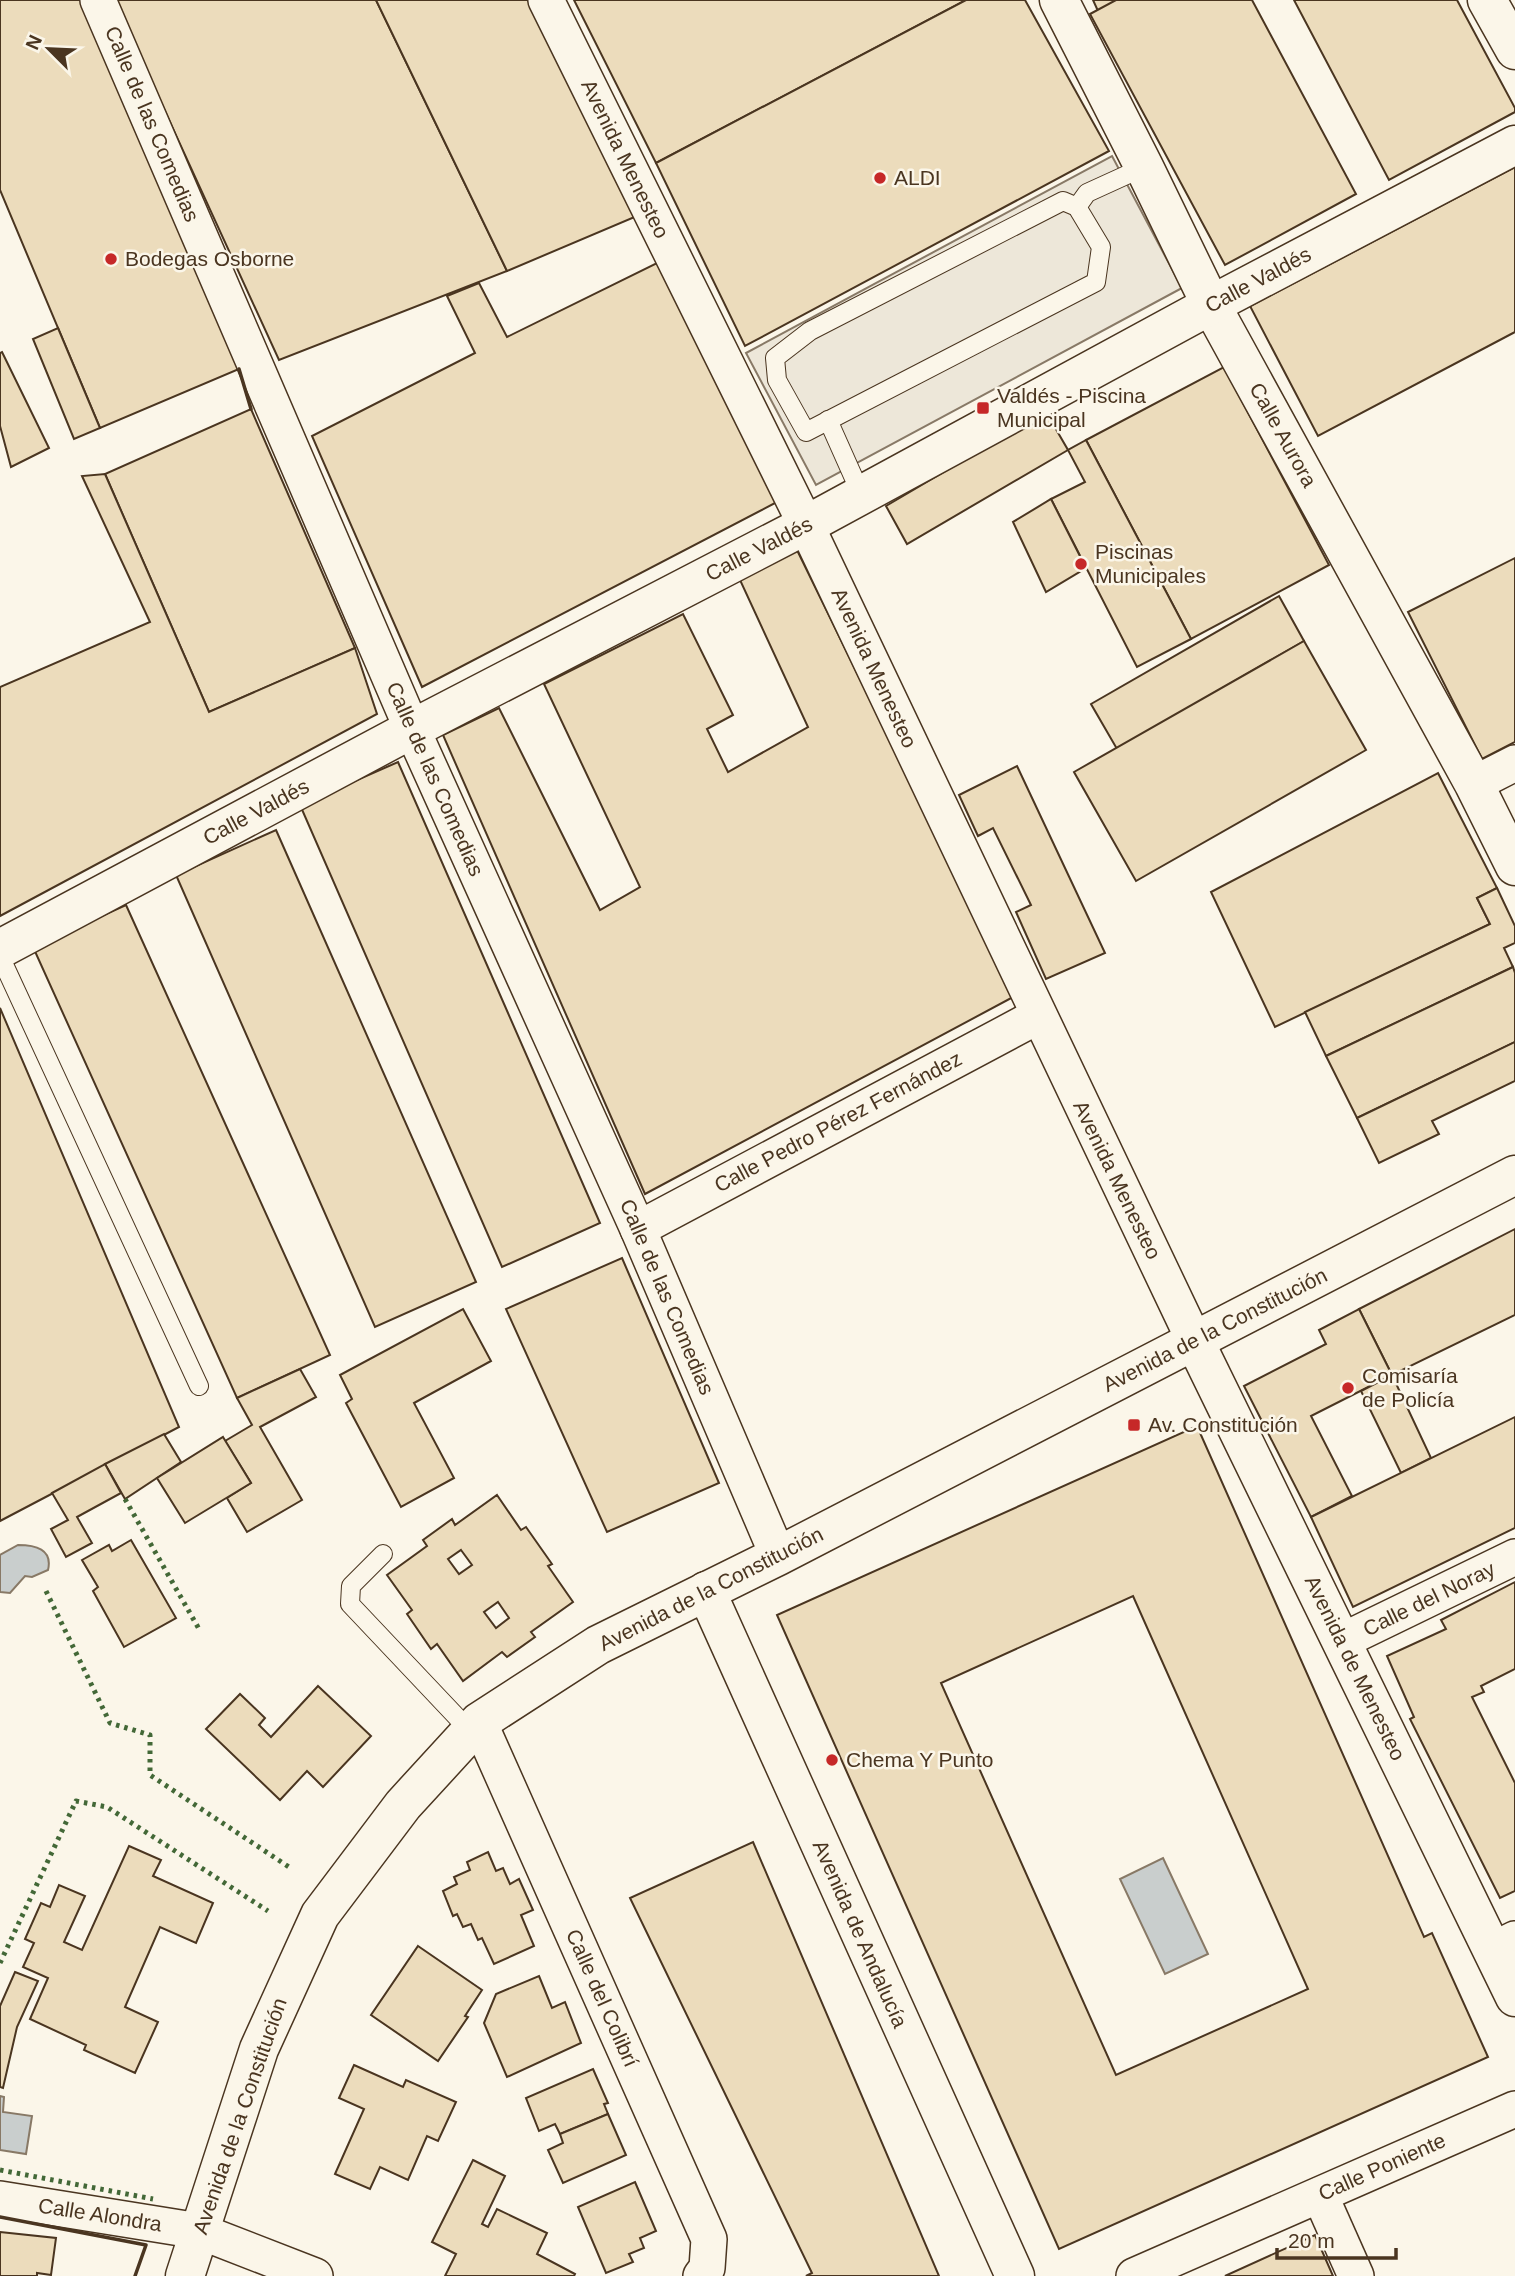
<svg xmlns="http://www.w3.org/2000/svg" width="1515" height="2276" viewBox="0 0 1515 2276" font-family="Arial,sans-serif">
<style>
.parking{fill:#ede7d9;stroke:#887966;stroke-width:2}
.water{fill:#c9cecd;stroke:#887966;stroke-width:2}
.building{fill:#ecdcbc;stroke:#4a3520;stroke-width:2;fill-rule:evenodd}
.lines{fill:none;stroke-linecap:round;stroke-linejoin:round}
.lane-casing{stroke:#4a3520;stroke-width:20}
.street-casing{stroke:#4a3520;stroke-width:38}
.secondary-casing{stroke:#4a3520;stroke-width:41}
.lane{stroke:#fbf6e9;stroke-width:18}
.street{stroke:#fbf6e9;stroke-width:35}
.secondary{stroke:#fbf6e9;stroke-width:38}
.hedge{stroke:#436837;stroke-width:5;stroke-dasharray:3.5 5;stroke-linecap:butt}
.wall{stroke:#4a3520;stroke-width:3.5}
.poi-dot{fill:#c62828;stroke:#fbf6e9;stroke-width:2.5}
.labels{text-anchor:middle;stroke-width:5;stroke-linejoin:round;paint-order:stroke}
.street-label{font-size:21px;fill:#4a3520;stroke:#fbf6e9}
.poi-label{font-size:21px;fill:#4a3520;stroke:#fbf6e9;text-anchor:start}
</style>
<rect width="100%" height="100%" fill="#fbf6e9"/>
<!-- parking -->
<path class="parking" d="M1112 156 1182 288 816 485 746 353Z"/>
<!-- water -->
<g class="water">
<path d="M18 1545C35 1545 53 1549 48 1570L32 1577 25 1576 10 1593 0 1592V1555Z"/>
<path d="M1163 1858 1208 1954 1165 1974 1120 1879Z"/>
<path d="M0 2096 4 2097 3 2112 32 2116 26 2154 0 2150Z"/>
</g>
<!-- building -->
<g class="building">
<path d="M0 0H84L239 369 100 428 0 190Z"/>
<path d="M114 0H376L507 271 279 360Z"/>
<path d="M376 0H534L637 216 507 271Z"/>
<path d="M574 0H966L656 163Z"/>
<path d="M966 0H1025L1109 151 745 346 656 163Z"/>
<path d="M1093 0H1119L1098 11Z"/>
<path d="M1116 0H1252L1356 194 1225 265 1090 14Z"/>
<path d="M1294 0H1457L1515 108V112L1389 180Z"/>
<path d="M1515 167V332L1318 436 1250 306Z"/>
<path d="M657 263 777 502 422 687 312 436 475 353 447 296 479 283 507 337Z"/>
<path d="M58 328 100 428 74 439 33 339Z"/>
<path d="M2 352 49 448 11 467 0 426V353Z"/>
<path d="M1224 367 1329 565 1191 639 1086 440Z"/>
<path d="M251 409 355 648 209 712 105 474Z"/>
<path d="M1046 412 1068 450 907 544 886 506Z"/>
<path d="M1086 440 1191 639 1137 667 1051 499 1085 482 1068 450Z"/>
<path d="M105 474 209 712 355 648 377 714 0 916V687L150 622 82 476Z"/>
<path d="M1051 499 1086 568 1046 592 1013 522Z"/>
<path d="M796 548 1015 996 645 1194 443 735 499 708 600 910 640 887 544 684 683 614 733 715 707 729 728 772 808 727 740 580Z"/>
<path d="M1515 558V742L1482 759 1408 612Z"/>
<path d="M1279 596 1304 641 1117 749 1091 704Z"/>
<path d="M1304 641 1366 750 1136 881 1074 772Z"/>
<path d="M398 762 600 1223 502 1267 300 805Z"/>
<path d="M1017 766 1105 953 1046 979 1016 912 1031 905 993 828 978 836 959 795Z"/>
<path d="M1438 773 1497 888 1477 898 1490 924 1275 1027 1211 892Z"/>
<path d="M276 830 476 1282 375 1327 176 875Z"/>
<path d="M1497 888 1515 926V943L1504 948 1513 967 1326 1056 1305 1012 1490 924 1477 898Z"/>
<path d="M126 905 330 1355 237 1398 33 947Z"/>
<path d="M1513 967 1515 973V1042L1357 1118 1326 1056Z"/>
<path d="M0 1008 179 1427 0 1521Z"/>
<path d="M1515 1042V1081L1432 1121 1439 1134 1379 1163 1357 1118Z"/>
<path d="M1515 1229V1315L1392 1375 1359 1309Z"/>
<path d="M622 1258 719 1483 607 1532 506 1309Z"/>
<path d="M463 1309 491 1361 414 1403 454 1478 401 1507 346 1403 352 1399 340 1375Z"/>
<path d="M1359 1309 1392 1375 1311 1416 1352 1496 1311 1517 1244 1386 1326 1344 1319 1330Z"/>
<path d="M300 1369 316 1397 260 1427 302 1500 247 1532 227 1498 251 1483 225 1441 252 1425 237 1398Z"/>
<path d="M1392 1375 1431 1458 1401 1473 1361 1391Z"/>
<path d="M1515 1417V1528L1353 1607 1311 1517Z"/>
<path d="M1197 1426 1424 1937 1432 1933 1488 2057 1059 2249 777 1615ZM1133 1596 1308 1989 1116 2075 941 1683Z"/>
<path d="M164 1434 181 1462 125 1499 105 1464Z"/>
<path d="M223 1437 251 1483 185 1523 157 1478Z"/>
<path d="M105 1464 121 1493 77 1517 92 1543 66 1557 51 1529 68 1520 52 1493Z"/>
<path d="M497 1495 521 1530 526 1527 552 1564 548 1566 573 1602 531 1632 535 1637 507 1657 502 1652 463 1681 437 1644 431 1649 407 1614 412 1610 387 1575 427 1546 423 1540 452 1519 455 1525ZM461 1550 472 1565 459 1574 448 1559ZM498 1602 509 1618 496 1628 484 1612Z"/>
<path d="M131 1540 176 1618 124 1647 93 1591 98 1587 82 1560 109 1545 112 1551Z"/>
<path d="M1515 1582V1669L1481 1686 1484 1692 1472 1697 1515 1783V1891L1500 1898 1410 1719 1414 1717 1387 1656 1446 1629 1441 1620Z"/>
<path d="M318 1686 371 1736 323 1787 307 1771 280 1800 206 1729 240 1694 265 1718 259 1725 271 1737Z"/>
<path d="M753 1842 939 2276H806L812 2273 630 1898Z"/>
<path d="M129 1846 161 1860 153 1876 213 1903 196 1943 160 1927 125 2007 158 2022 135 2073 84 2050 86 2045 30 2019 48 1978 23 1967 34 1943 25 1939 41 1903 50 1907 59 1885 85 1896 64 1942 82 1950Z"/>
<path d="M488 1852 496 1871 503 1868 510 1884 519 1879 533 1910 521 1915 534 1946 494 1964 482 1938 478 1940 471 1924 463 1927 457 1914 453 1916 443 1891 457 1884 454 1877 470 1870 467 1862Z"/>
<path d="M418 1946 482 1990 465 2016 468 2017 438 2061 371 2015Z"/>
<path d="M15 1972 38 1981 17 2027 3 2088 0 2087V2006Z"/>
<path d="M539 1976 552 2008 565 2002 581 2043 507 2077 484 2023 496 1994Z"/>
<path d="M354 2065 403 2087 406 2080 456 2102 438 2141 427 2136 408 2180 380 2167 370 2189 335 2174 364 2109 339 2098Z"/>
<path d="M593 2069 608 2103 604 2104 608 2114 560 2134 555 2124 539 2131 526 2098Z"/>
<path d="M608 2114 626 2155 563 2183 548 2150 563 2143 560 2134Z"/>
<path d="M473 2160 505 2176 482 2224 488 2227 497 2209 547 2233 537 2254 575 2274 574 2276H445L456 2254 432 2242Z"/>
<path d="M635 2182 656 2231 640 2238 644 2248 629 2254 633 2262 606 2273 578 2207Z"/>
<path d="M0 2232 56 2238 51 2275 37 2273V2276H0Z"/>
<path d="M1315 2235 1333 2276H1225Z"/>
</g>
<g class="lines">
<defs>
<g id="lane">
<path d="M1063 201 1077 207 1101 247 1096 282 806 432 777 380 775 358 810 331Z"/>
<path d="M1077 207 1087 193 1144 167"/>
<path d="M828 420 861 494"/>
<path d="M0 956 199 1386"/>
<path d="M383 1554 351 1586 350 1604 471 1732"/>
</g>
<g id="street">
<path d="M98 0 412 729 638 1229 778 1556"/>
<path d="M546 0 806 525 1194 1340"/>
<path d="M1474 784 1515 763"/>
<path d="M638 1229 1038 1016"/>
<path d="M1342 1641 1515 1557"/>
<path d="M479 1722 709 2239 707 2268 701 2276"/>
<path d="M1493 1950 1515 1939"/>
<path d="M1320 2195 1356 2276"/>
<path d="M0 2199 199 2231 315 2276"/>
<path d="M1134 2276 1515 2109"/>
</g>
<g id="secondary">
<path d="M1059 0 1144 167 1211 305 1474 784 1515 866"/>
<path d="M1487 0 1515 50"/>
<path d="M0 949 412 729 806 525 1211 305 1515 145"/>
<path d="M1194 1340 1515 1997"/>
<path d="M706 1591 1015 2276"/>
<path d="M185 2276 259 2049 320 1915 403 1805 479 1722 598 1645 778 1556 1515 1175"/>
</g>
</defs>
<!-- lane casing -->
<use href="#lane" class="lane-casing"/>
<!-- street casing -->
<use href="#street" class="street-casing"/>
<!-- secondary casing -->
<use href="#secondary" class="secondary-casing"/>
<!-- lane -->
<use href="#lane" class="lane"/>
<!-- street -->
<use href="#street" class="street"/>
<!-- secondary -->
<use href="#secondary" class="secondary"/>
<!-- hedge -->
<g class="hedge">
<path d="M125 1499 199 1629"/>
<path d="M46 1591 110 1723 150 1735V1775L292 1869"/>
<path d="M0 1963 76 1801 107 1807 268 1911"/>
<path d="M0 2170 153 2199"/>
</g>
<!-- wall -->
<g class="wall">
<path d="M239 369 251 409"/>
<path d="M0 2217 146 2245 135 2276"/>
</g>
</g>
<!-- markers -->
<g class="poi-dot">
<circle cx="880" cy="178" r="7"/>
<circle cx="111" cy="259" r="7"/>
<rect x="976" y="401" width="14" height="14" rx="3.5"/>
<circle cx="1081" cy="564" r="7"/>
<circle cx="1348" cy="1388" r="7"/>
<rect x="1127" y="1418" width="14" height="14" rx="3.5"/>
<circle cx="832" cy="1760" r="7"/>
</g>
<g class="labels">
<!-- street labels -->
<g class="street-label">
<text transform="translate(152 124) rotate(67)" y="7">Calle de las Comedias</text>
<text transform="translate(625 159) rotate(64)" y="7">Avenida Menesteo</text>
<text transform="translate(1258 280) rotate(-28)" y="7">Calle Valdés</text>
<text transform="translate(1283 435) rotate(61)" y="7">Calle Aurora</text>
<text transform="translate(759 549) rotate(-27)" y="7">Calle Valdés</text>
<text transform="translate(874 668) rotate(65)" y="7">Avenida Menesteo</text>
<text transform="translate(435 779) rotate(66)" y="7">Calle de las Comedias</text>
<text transform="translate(256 812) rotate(-28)" y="7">Calle Valdés</text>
<text transform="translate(838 1122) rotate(-28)" y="7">Calle Pedro Pérez Fernández</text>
<text transform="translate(1117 1180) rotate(64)" y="7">Avenida Menesteo</text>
<text transform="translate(667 1297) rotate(67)" y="7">Calle de las Comedias</text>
<text transform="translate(1215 1330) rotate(-27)" y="7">Avenida de la Constitución</text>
<text transform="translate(711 1589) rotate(-27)" y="7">Avenida de la Constitución</text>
<text transform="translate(1429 1599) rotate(-26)" y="7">Calle del Noray</text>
<text transform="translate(1355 1668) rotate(64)" y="7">Avenida de Menesteo</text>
<text transform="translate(860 1934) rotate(66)" y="7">Avenida de Andalucía</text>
<text transform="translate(602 1998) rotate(66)" y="7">Calle del Colibrí</text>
<text transform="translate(240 2116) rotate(-71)" y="7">Avenida de la Constitución</text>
<text transform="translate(1382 2167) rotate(-24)" y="7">Calle Poniente</text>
<text transform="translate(100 2215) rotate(9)" y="7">Calle Alondra</text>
</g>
<!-- poi labels -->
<g class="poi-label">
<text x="894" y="185">ALDI</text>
<text x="125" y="266">Bodegas Osborne</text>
<text x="997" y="403">Valdés - Piscina<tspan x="997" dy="24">Municipal</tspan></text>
<text x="1095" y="559">Piscinas<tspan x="1095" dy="24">Municipales</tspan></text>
<text x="1362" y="1383">Comisaría<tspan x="1362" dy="24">de Policía</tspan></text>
<text x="1148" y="1432">Av. Constitución</text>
<text x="846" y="1767">Chema Y Punto</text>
</g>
</g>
<!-- north arrow -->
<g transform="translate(49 49) rotate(294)" stroke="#fbf6e9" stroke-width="5" paint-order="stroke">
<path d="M0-5L12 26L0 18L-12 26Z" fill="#4a3520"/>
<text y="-10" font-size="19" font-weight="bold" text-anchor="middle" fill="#4a3520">N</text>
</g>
<!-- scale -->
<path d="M1277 2248v10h119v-10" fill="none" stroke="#4a3520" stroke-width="3.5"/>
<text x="1288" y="2248" font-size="21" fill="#4a3520" stroke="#fbf6e9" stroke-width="5" paint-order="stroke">20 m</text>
</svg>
